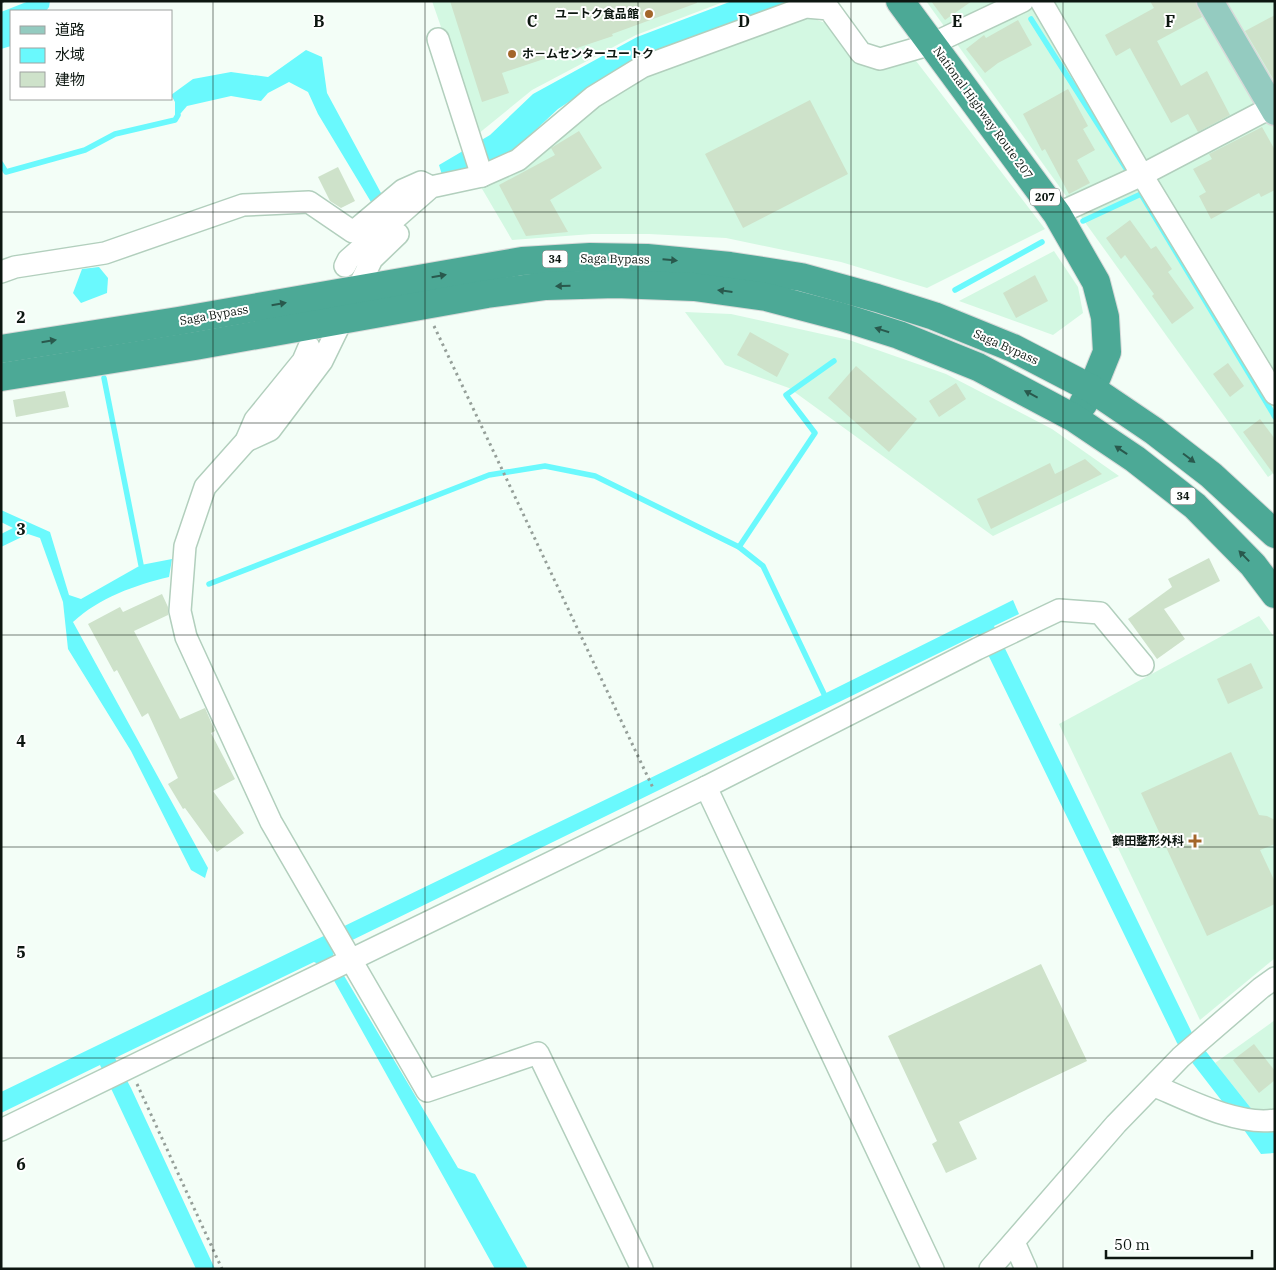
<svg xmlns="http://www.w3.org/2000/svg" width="1276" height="1270" viewBox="0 0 1276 1270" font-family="'IBM Plex Serif','Noto Sans JP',serif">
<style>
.built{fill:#d3f8e2}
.water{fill:#6af9fd}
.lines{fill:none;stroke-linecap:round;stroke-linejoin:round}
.stream{stroke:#6af9fd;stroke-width:5.5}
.building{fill:#cee2ca}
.minor-casing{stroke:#b2cfbd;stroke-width:24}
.major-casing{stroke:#d8dad9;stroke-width:29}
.highway-casing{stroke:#d8dad9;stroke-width:30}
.path{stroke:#959f99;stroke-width:3;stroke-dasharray:2.5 4;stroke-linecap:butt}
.minor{stroke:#fff;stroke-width:21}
.major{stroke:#94cbc0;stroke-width:26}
.highway{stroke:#4ca996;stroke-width:28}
.oneway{fill:#29594d}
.grid{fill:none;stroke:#0d1711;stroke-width:1;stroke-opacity:0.55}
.poi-dot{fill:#a3662a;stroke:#fff;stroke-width:2}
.labels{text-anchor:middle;stroke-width:4;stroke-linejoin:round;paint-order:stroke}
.shield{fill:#fff;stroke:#565d58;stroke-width:1}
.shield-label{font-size:11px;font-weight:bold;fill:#0d1711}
.poi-label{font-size:12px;font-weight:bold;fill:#0d1711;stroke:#fff;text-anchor:end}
.street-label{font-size:12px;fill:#0d1711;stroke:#fff}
.grid-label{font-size:16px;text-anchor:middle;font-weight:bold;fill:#0d1711;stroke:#fff;stroke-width:4;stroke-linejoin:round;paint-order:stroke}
</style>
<rect width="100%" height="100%" fill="#f3fef7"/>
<!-- built -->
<g class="built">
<path d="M432 1H726L636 35 532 90 478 134Z"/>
<path d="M926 1H1275V472L1268 477Z"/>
<path d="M809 17 828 24 856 57H913L1045 229 927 288 841 262 726 238 649 234H592L512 240 481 187 526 163 593 110 653 72Z"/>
<path d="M1054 251 1078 287 1083 313 1053 335 959 301Z"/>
<path d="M685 312 731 314 849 340 946 374 1052 429 1119 476 993 536 789 388 725 365Z"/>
<path d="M1259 616 1275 638V958L1200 1020 1059 724Z"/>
<path d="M1275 1020V1125L1265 1126 1215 1063Z"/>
</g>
<!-- water -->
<g class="water">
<path d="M29 1H50L49 7 46 11H11V46L1 49V12Z"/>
<path d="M732 1H789L628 63 558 109 511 153 487 161 462 172 442 175 439 165 490 135 533 94 637 37Z"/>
<path d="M306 50 322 57 327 93 381 193 378 200 371 202 318 114 308 92 289 82 268 93 261 101 231 96 187 106 175 120V102L171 95 193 79 231 72 268 77Z"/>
<path d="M99 267 108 278 107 293 81 303 73 293 82 269Z"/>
<path d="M1 510 50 532 69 595 81 599 141 565 172 559 169 577C135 585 99 598 73 622L208 868 205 878 191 870 131 751 68 649 63 602 40 538 28 534 1 547V534L13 528 1 522Z"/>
<path d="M1013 600 1019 614 994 626 1193 1035 1265 1126 1275 1125V1153L1261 1154 1242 1127 1177 1043 978 634 334 949 333 957 458 1168 475 1174 528 1269H495L327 968 314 962 115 1058 131 1088 215 1269H196L100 1065 1 1113V1092L824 694Z"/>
</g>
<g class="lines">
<!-- stream -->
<g class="stream">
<path d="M1031 19 1127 170"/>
<path d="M1 164 6 172 85 150 115 134 175 120 178 115"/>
<path d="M1083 221 1141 194 1275 417"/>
<path d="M955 290 1042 242"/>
<path d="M104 378 141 565"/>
<path d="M739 547 815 433 786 395 834 361"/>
<path d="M209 584 489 475 545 466 595 476 739 547 763 566 824 694"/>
</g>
</g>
<!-- building -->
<g class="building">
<path d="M450 1H697V3L612 34 613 36 502 73 509 93 482 102Z"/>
<path d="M931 1H972L945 20Z"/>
<path d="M1150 1H1195L1202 17 1157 41 1181 86 1207 71 1230 115 1198 132 1188 114 1171 123 1130 48 1116 56 1105 35 1154 8Z"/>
<path d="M1275 15V82L1245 31Z"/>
<path d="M1018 20 1032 45 998 63 985 73 966 49 984 35 986 38Z"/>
<path d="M1068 89 1088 126 1083 129 1095 150 1077 160 1090 183 1069 194 1045 149 1042 151 1023 114Z"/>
<path d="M810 100 848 174 743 228 705 154Z"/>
<path d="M1262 127 1275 150V190L1261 197 1259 193 1211 219 1199 196 1206 192 1193 169 1212 159 1209 154Z"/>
<path d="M579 131 602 168 550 200 568 232 526 236 499 185 555 155 551 148Z"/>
<path d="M338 167 355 201 341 208 330 201 318 177Z"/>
<path d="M1130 220 1151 249 1156 246 1172 269 1168 272 1194 308 1172 324 1152 296 1154 294 1125 255 1121 259 1106 238Z"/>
<path d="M1035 275 1048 301 1016 318 1003 293Z"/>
<path d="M750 332 789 354 777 377 737 355Z"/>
<path d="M1228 363 1244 386 1230 397 1213 374Z"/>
<path d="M856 366 917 419 889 452 828 398Z"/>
<path d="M956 383 966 399 939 417 929 401Z"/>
<path d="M65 391 69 407 16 417 13 400Z"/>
<path d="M1260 419 1275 439V476L1243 432Z"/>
<path d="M1085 459 1102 474 991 529 977 499 1050 463 1055 474Z"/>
<path d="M1209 558 1220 581 1164 609 1185 639 1157 659 1128 619 1172 587 1168 579Z"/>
<path d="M162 594 168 607V615L134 631 180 719 205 708 215 731 211 733 235 779 213 791 244 833 217 852 185 808 183 809 168 784 178 778 148 713 142 717 117 670 114 672 88 624 120 607 123 612Z"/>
<path d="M1251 663 1263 688 1228 704 1217 679Z"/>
<path d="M1231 752 1259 815 1267 816 1275 820V844L1260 850 1275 882V904L1207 936 1141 793Z"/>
<path d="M1041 964 1087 1061 959 1122 977 1159 946 1173 932 1144 937 1141 888 1036Z"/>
<path d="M1254 1044 1275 1071V1080L1259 1093 1233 1060Z"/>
</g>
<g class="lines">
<defs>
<g id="minor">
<path d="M1041 1 1142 175 1275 394"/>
<path d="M438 39 482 176"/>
<path d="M1057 214 1142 175 1272 107"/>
<path d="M345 266 348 260 431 187 482 176 518 160 593 97 642 67 806 7 829 9 861 53 880 59 932 44 1023 1"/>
<path d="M1 272 15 267 105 253 243 205 309 202 353 232 403 190 421 182 431 187"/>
<path d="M357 290 372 259 398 234"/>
<path d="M309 347 303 361 255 420 246 441 205 487 185 546 180 611 186 637 271 822 427 1091 538 1053 642 1269"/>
<path d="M246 441 270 430 322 361 342 320"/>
<path d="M706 787 977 649 1059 610 1100 613 1143 665"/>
<path d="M1155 1086C1188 1100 1238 1126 1275 1120"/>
<path d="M1 1130 706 787 933 1269"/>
<path d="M1014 1242 1026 1269"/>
<path d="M990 1269 1116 1124 1181 1057 1261 988 1275 978"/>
</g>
<path id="major" d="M1210 1 1275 112"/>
<g id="highway">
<path d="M900 1 1057 214 1096 282 1105 317 1107 352 1092 389 1083 404"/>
<path d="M1 349 178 321 522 261 590 257 647 258 730 266 801 277 877 298 934 316 1013 348 1092 389 1154 431 1211 475 1275 534"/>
<path d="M1 377 195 346 487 294 546 286 616 284 694 287 766 297 842 317 899 335 978 367 1074 418 1135 459 1195 506 1253 565 1275 594"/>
</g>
</defs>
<!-- minor casing -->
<use href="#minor" class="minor-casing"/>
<!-- major casing -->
<use href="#major" class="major-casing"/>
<!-- highway casing -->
<use href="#highway" class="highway-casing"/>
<!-- path -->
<g class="path">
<path d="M1 2 4 1"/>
<path d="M434 326 654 790"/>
<path d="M137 1084 222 1269"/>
</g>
<!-- minor -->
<use href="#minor" class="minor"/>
<!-- major -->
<use href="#major" class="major"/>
<!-- highway -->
<use href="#highway" class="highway"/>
</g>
<!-- one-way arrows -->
<defs><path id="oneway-solid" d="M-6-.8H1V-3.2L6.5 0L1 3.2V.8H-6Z" transform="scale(1.25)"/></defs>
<g class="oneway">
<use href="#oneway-solid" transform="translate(670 260) rotate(5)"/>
<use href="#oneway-solid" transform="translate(439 276) rotate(-10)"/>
<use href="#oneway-solid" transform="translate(563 286) rotate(178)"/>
<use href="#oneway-solid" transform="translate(725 291) rotate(-173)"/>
<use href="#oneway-solid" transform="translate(279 304) rotate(-10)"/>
<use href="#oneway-solid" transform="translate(882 330) rotate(-163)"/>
<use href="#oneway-solid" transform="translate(49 341) rotate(-9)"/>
<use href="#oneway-solid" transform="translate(1031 394) rotate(-152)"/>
<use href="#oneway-solid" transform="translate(1121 450) rotate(-146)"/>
<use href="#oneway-solid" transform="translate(1189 458) rotate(37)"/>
<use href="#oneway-solid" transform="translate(1244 556) rotate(-134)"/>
</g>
<!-- grid -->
<path class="grid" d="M213 1V1269M425 1V1269M638 1V1269M851 1V1269M1063 1V1269M1 212H1275M1 423H1275M1 635H1275M1 847H1275M1 1058H1275"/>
<!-- markers -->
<g class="poi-dot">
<circle cx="649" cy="14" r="5"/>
<circle cx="512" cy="54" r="5"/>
<path d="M1192.5 833.5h5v5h5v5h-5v5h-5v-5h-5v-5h5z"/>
</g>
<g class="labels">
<!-- shield labels -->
<g class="shield">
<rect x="1030" y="188.5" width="30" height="17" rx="4"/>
<rect x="542.5" y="250.5" width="25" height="17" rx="4"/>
<rect x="1170.5" y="487.5" width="25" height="17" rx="4"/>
</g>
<g class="shield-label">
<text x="1045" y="201">207</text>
<text x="555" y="263">34</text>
<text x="1183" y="500">34</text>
</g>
<!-- poi labels -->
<g class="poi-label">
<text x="639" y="18">ユートク食品館</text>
<text x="522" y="58" text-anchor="start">ホ－ムセンターユートク</text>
<text x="1184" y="845">鶴田整形外科</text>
</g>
<!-- street labels -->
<g class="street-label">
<text transform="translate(983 113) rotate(54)" y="4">National Highway Route 207</text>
<text transform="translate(615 259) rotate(1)" y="4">Saga Bypass</text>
<text transform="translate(214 315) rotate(-10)" y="4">Saga Bypass</text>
<text transform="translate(1006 347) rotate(24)" y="4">Saga Bypass</text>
</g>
</g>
<g class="grid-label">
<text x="319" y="27">B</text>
<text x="532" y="27">C</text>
<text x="744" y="27">D</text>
<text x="957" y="27">E</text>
<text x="1170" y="27">F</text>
<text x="21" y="323">2</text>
<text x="21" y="535">3</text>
<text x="21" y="747">4</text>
<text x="21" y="958">5</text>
<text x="21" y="1170">6</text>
</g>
<!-- border -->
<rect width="1276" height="1270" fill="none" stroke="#0d1711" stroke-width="5"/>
<!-- legend -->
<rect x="10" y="10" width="162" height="90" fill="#ffffff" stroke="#9ea2a0"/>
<rect x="20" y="26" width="25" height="8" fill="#94cbc0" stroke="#9ea2a0"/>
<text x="55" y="35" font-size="15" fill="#0d1711">道路</text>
<rect x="20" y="48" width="25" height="15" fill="#6af9fd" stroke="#9ea2a0"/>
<text x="55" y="60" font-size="15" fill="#0d1711">水域</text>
<rect x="20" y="72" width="25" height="15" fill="#cee2ca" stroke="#9ea2a0"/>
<text x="55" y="85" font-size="15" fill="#0d1711">建物</text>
<!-- scale -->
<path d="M1106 1250v8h146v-8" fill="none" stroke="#0d1711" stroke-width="2.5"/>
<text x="1114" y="1250" font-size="15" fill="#0d1711" stroke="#ffffff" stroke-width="4" paint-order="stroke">50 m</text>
</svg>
